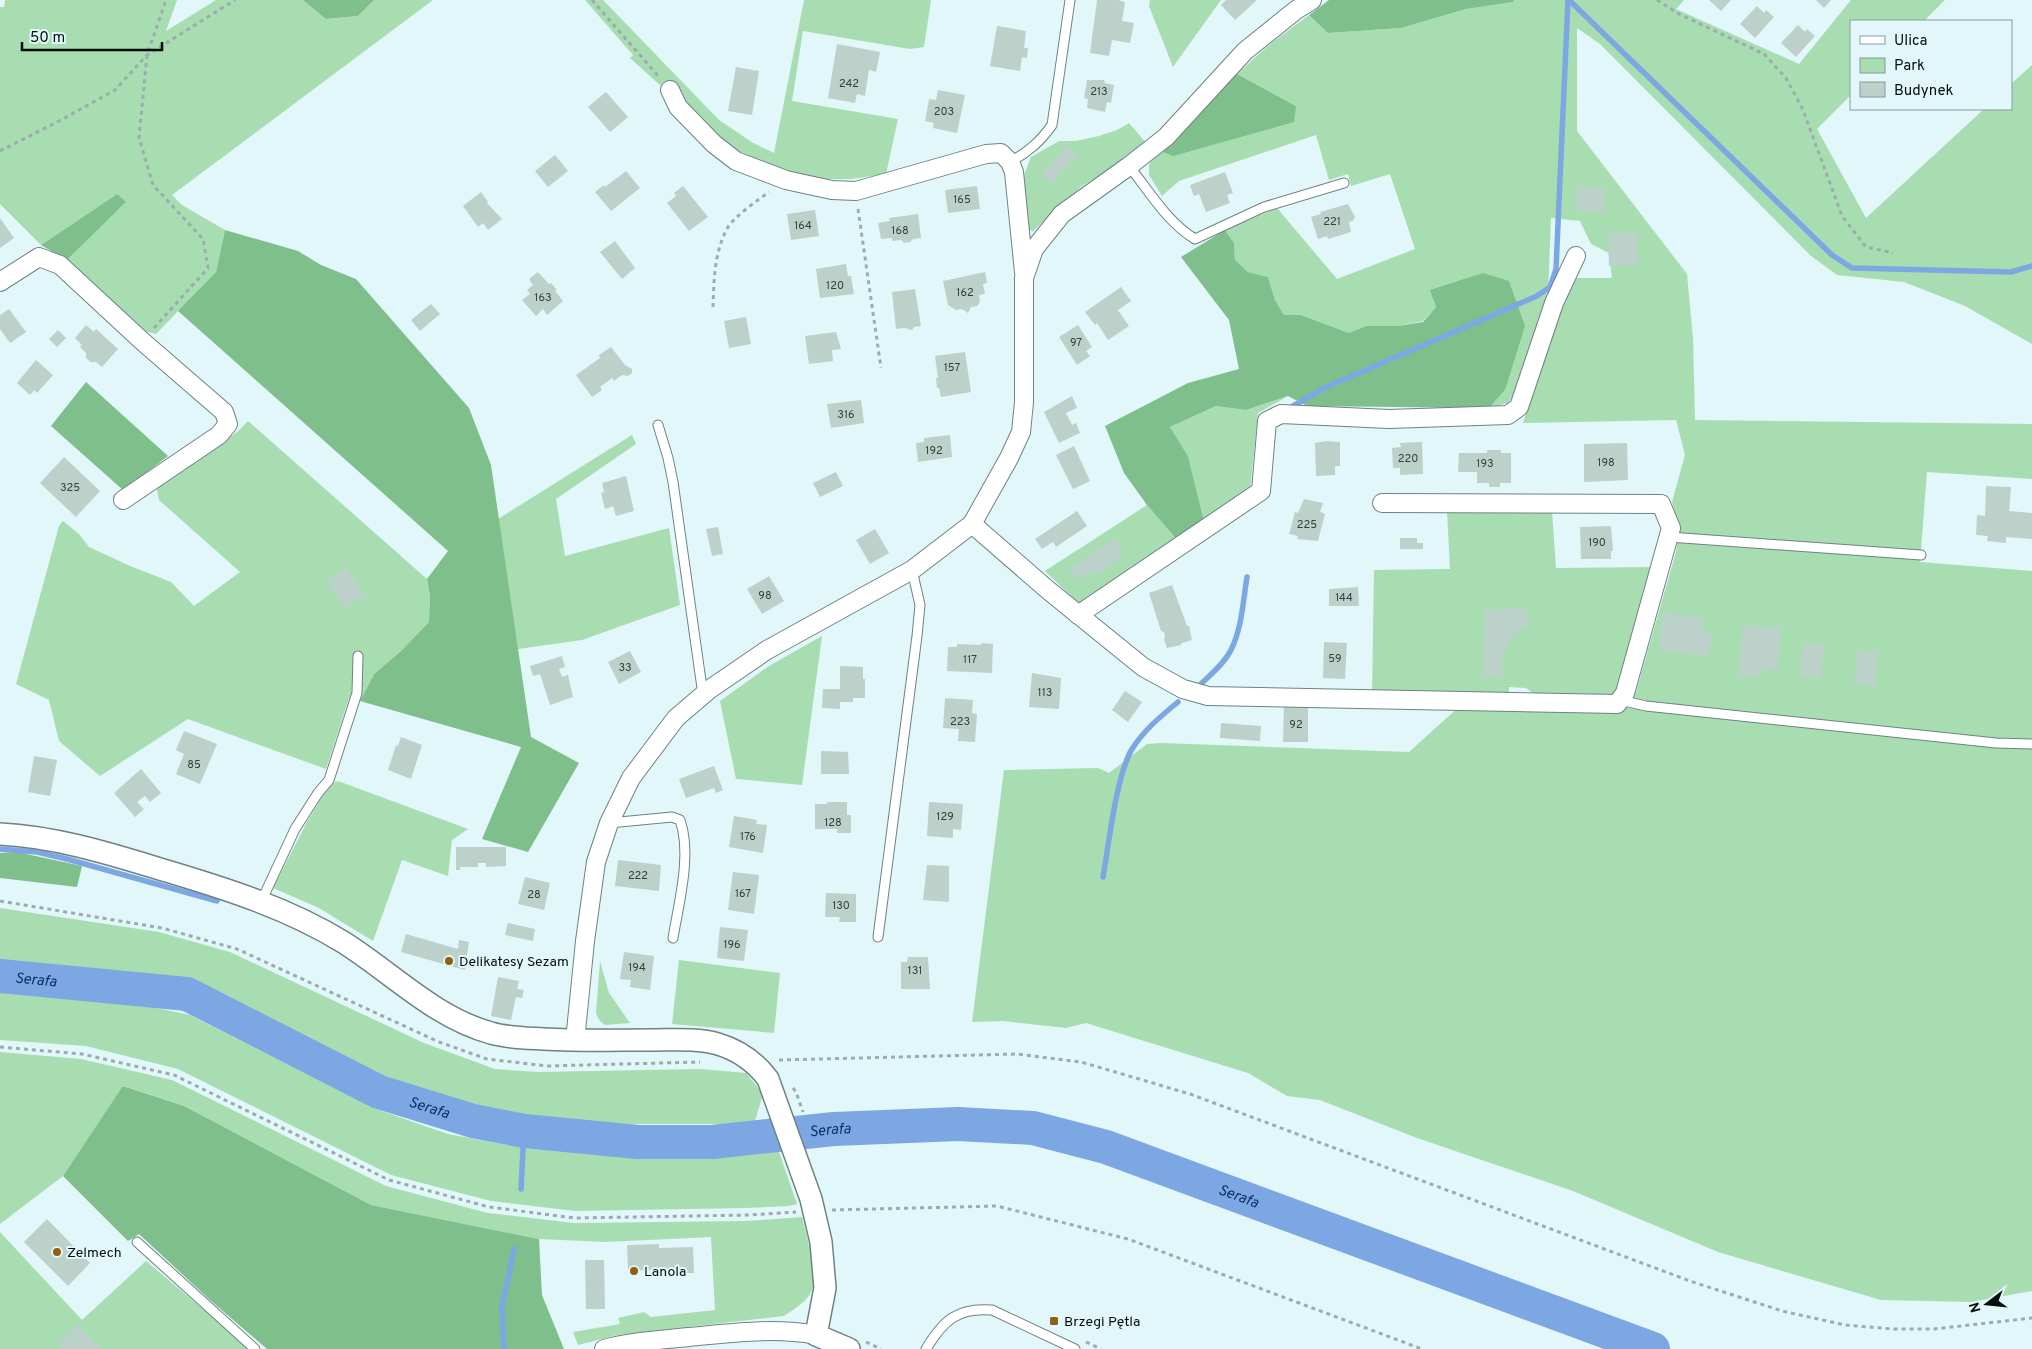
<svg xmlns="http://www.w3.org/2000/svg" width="2032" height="1349" viewBox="0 0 2032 1349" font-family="Overpass,sans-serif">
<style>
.green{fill:#a7ddb1}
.forest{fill:#7ebf8c}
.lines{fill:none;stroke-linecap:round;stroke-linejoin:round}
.stream{stroke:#7da7e3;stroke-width:5.5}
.river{stroke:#7da7e3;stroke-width:34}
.building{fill:#bdd1cb}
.service-casing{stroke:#6e8284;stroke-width:11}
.minor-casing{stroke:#6e8284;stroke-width:20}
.tertiary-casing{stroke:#6e8284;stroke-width:24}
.path{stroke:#9bacad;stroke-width:3;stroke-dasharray:4 4;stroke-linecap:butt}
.service{stroke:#fff;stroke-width:9}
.minor{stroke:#fff;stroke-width:18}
.tertiary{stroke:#fff;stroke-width:21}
.poi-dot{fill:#925e12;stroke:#e1f7f9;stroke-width:2}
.labels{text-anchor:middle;stroke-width:4;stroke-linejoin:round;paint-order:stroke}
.number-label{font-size:11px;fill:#343e3c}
.poi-label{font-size:14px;fill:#060d0d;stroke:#e1f7f9;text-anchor:start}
.water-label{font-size:15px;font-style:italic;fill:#0b3268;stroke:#e1f7f9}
</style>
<rect width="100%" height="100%" fill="#e1f7f9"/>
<!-- green -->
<g class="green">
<path d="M5 0H177L166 31 216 0H303L327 19 358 16 374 0H433L172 195 182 205 225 230 216 272 156 334 140 330 67 260 125 203 117 194 41 245 0 204V7H4Z"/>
<path d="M585 0H603L719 120 753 143 774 153 804 0H931L924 47 910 49 803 31 792 101 898 119 886 174 851 179H816L774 168 723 143 678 96 662 87 630 58 633 55Z"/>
<path d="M1150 0H1221L1173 67 1149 6Z"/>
<path d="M1514 0H1684L1676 9 1799 64 1851 0H1945L1924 21H1851V95L1817 129 1866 218 1984 109H2011V84L2032 65V344L1965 306 1904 282 1837 275 1811 256 1600 44 1577 28V131L1687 274 1693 339 1695 420 2032 424V479L1927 472 1920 562 2032 571V1291L1971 1302 1881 1300 1718 1252 1573 1191 1417 1138 1320 1100 1287 1096 1248 1073 1086 1023 1066 1028 1003 1021 972 1022 1004 770 1098 768 1109 773 1147 744 1161 743 1409 752 1461 705 1615 710 1636 692 1676 552 1679 529 1672 502 1685 455 1676 420 1523 423 1549 338 1575 278H1612L1609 253 1591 244 1580 221 1551 218 1548 295 1519 386 1508 403 1489 408 1505 390 1431 290 1436 307 1423 321 1398 326H1366L1349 333 1301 315H1284L1275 300 1268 277 1248 272 1235 260 1234 243 1225 230 1277 208 1337 279 1415 249 1390 174 1351 186 1348 174 1329 180 1316 135 1179 181 1162 196 1149 175V164L1161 151 1296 106 1237 74 1270 44 1309 15 1328 33 1401 28 1466 9 1512 2Z"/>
<path d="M1129 123 1147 144 1135 154 1082 186 1033 231 1028 230 1026 223 1024 175 1031 157 1059 141H1076L1099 136 1117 130Z"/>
<path d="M1288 396 1258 413 1250 491 1204 521 1188 456 1170 427 1216 406 1246 410Z"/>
<path d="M248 421 427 579 430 596 429 622 401 651 374 674 360 701 349 698 326 769 188 719 100 776 59 741 49 700 16 684 59 526 63 521 79 534 89 547 130 566 171 582 194 606 240 572 159 500 156 485 236 433Z"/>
<path d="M632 435 636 444 556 499 565 556 669 528 680 605 582 640 518 649 498 519Z"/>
<path d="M1147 505 1178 541 1079 604 1045 571Z"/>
<path d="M1447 511H1552L1556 568 1653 567 1615 694H1534L1526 688 1509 687V692L1506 693 1372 695 1374 570 1450 569Z"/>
<path d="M822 636 802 785 736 779 720 701 769 666Z"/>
<path d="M338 781 468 829 452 840 448 876 402 860 373 941 319 908 273 888 307 822 330 784Z"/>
<path d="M0 908 159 932 230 952 424 1043 495 1069 538 1072 700 1069 746 1073 763 1094 754 1124H563L461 1104 369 1078 180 977 0 961Z"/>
<path d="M679 960 780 973 774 1033 672 1024Z"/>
<path d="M600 961 609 993 630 1023 605 1025 599 1020 596 1013Z"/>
<path d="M0 988 133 1003 190 1015 376 1109 448 1134 529 1149 668 1157 776 1143 797 1204 789 1206 745 1208 575 1211 491 1201 391 1175 178 1069 86 1046 0 1040Z"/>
<path d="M0 1052 81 1059 172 1080 386 1186 488 1213 574 1223 747 1221 802 1217C806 1232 818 1277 812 1290 807 1302 794 1309 784 1316L617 1335 578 1345 573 1332 620 1324 618 1318 644 1312 651 1317 715 1310 711 1237 606 1242 539 1239 371 1205 184 1106 124 1086 63 1176 0 1224Z"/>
<path d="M0 1232 82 1320 146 1261 250 1349H0Z"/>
</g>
<!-- forest -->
<g class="forest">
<path d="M303 0H374L358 16 326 19Z"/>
<path d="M1329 0H1514L1513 2 1466 9 1401 28 1328 33 1309 15Z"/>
<path d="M1237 74 1296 106 1294 122 1173 156 1161 151 1222 86Z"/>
<path d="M117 194 126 202 67 260 41 245Z"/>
<path d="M225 230 298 251 321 265 356 279 469 408 491 465 531 737 579 763 528 852 482 839 521 747 360 701 374 674 401 651 429 622 430 596 427 579 448 551 178 311 216 272Z"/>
<path d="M1225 230 1234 243 1235 260 1248 272 1268 277 1275 300 1284 315H1301L1349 333 1366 326H1398L1423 322 1436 307 1430 290 1483 273 1509 281 1525 326 1505 390 1489 408 1307 406 1288 396 1246 410 1216 406 1170 427 1188 456 1204 521 1178 541 1147 505 1124 473 1105 426 1188 383 1239 369 1229 320 1181 257Z"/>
<path d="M86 382 168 456 123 490 51 426Z"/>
<path d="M17 852 82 866 77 887 0 878V853Z"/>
<path d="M123 1086 184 1106 371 1205 539 1239 542 1295 564 1349H267L210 1300 139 1234 128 1241 63 1176Z"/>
</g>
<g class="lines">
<!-- stream -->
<g class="stream">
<path d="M1569 0 1832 255 1852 268 2011 272 2032 266"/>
<path d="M1288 409 1324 388 1537 296 1550 287 1556 269 1568 0"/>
<path d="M1200 685C1211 674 1224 664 1231 650 1242 628 1243 601 1247 577"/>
<path d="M0 849 37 852 67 859 217 901"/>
<path d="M1103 877C1109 844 1116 776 1132 749 1144 730 1161 716 1178 702"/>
<path d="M521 1189 524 1131"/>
<path d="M504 1349 502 1307 514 1249"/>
</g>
<!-- river -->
<path class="river" id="s1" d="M0 976 187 994 379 1092 473 1121 524 1131 638 1142H712L834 1129 958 1124 1033 1128 1106 1147 1653 1349"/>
</g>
<!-- building -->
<g class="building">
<path d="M1097 0H1118L1125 2 1122 21 1134 23 1130 43 1112 40 1109 56 1090 53Z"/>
<path d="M1226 0H1257L1235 20 1221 5Z"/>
<path d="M1709 0H1731L1721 11Z"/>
<path d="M1816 0H1831L1824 8Z"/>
<path d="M1757 6 1764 13 1766 10 1774 17 1755 38 1740 24Z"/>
<path d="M1798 25 1805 32 1807 29 1815 36 1796 57 1781 43Z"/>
<path d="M997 26 1026 31 1024 48H1028L1027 58 1022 57 1020 71 990 66Z"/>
<path d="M837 44 880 52 876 72 869 70 865 96 857 94 855 103 828 98Z"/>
<path d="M736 67 759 71 752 115 728 111Z"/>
<path d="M1087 80H1104L1105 83 1114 85 1111 103 1107 102 1105 112 1087 108 1088 99 1084 98Z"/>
<path d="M938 90 965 95 957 133 933 128 934 123 925 121 929 99 936 100Z"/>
<path d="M606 92 628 117 610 132 588 107Z"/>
<path d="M1066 146 1077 155 1051 184 1041 174Z"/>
<path d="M555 155 568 171 548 187 535 171Z"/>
<path d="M626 171 640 188 611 211 595 192 604 185 605 187Z"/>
<path d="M1225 172 1233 193 1227 195 1230 203 1206 212 1199 194 1194 196 1190 185Z"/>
<path d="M683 186 708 217 689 231 667 203 676 196 674 193Z"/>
<path d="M977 186 980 209 948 213 945 190Z"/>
<path d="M1576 186 1605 188 1604 212 1575 210Z"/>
<path d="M481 192 488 202 487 203 502 219 488 230 483 223 478 227 463 206Z"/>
<path d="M1348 204 1355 217 1353 221 1349 222 1351 232 1328 239 1327 236 1318 239 1311 217 1321 214 1320 212Z"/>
<path d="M815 210 819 236 791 240 787 214Z"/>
<path d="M918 214 921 238 913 239 910 242 904 243 901 240 892 241V238L881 239 878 223 890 221 889 218Z"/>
<path d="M0 218 14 238 0 248Z"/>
<path d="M1637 232 1638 265 1609 266 1608 233Z"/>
<path d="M615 241 635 268 622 279 600 252Z"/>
<path d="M846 264 848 276H851L854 294 820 298 816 269Z"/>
<path d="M538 272 549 284 551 283 557 290 555 291 563 301 547 315 543 309 536 316 522 300 530 294 527 290 533 285 529 279Z"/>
<path d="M985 272 987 283 983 284 985 294 979 295 980 302 977 306 971 307 968 313 962 309 956 310 948 305 943 281Z"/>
<path d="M1121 287 1131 301 1118 310 1129 326 1108 340 1097 323 1095 325 1085 312Z"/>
<path d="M915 289 921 326 914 327 912 330 904 328 896 329 892 292Z"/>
<path d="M431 304 440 314 420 331 411 320Z"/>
<path d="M9 309 26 332 10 343 0 329V315Z"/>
<path d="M746 317 751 344 729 348 724 321Z"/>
<path d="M86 325 94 332 96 329 118 349 102 367 96 362H91L86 358V353L80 347 82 345 75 338Z"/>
<path d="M1078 325 1092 347 1086 351 1090 356 1077 365 1059 337Z"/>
<path d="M58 330 66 338 57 347 49 339Z"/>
<path d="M836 332 841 349 832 350 833 361 809 364 805 336Z"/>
<path d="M611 347 625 365 632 369V373L628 376 622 375 614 381 612 378 600 387 602 390 592 397 576 375 600 358 599 355Z"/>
<path d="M965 352 971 392 941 397 939 388H937L936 378H938L935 356Z"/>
<path d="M36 360 53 375 37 393 34 390 30 395 17 383Z"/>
<path d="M1072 396 1077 408 1066 413 1072 425 1076 423 1080 433 1059 443 1044 412Z"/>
<path d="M861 400 864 423 831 428 827 404Z"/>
<path d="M950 435 952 457 918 462 916 443 924 442V438Z"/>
<path d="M1326 441 1340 442V466H1335V475L1316 476 1315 443Z"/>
<path d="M1422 442 1423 474 1400 475V468H1393L1392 448 1401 447 1400 443Z"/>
<path d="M1627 443 1628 480 1584 482V444Z"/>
<path d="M1074 446 1090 481 1073 489 1056 455Z"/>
<path d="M1487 450H1501V453H1511V483H1500V487H1489V483H1477V472H1458L1459 453H1487Z"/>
<path d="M64 457 100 491 76 517 40 483Z"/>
<path d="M836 472 843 486 820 497 813 483Z"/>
<path d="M626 476 634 511 616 516 613 506 605 509 601 493 604 492 602 483Z"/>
<path d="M1986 486 2011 487 2009 511 2032 513V539L2006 537V543L1987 541 1988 536 1976 535 1977 515 1985 516Z"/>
<path d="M1304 499 1323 503 1320 512 1325 514 1318 541 1297 539 1298 536 1289 534 1295 512 1298 513Z"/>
<path d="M1077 511 1087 526 1056 547 1053 542 1042 549 1035 539Z"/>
<path d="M1611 526 1613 551H1611V559H1581L1580 527Z"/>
<path d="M718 527 723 554 712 556 706 529Z"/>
<path d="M875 529 889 553 870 564 856 540Z"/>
<path d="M1114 538 1123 550 1119 553 1121 557 1094 576 1091 572 1078 580 1070 569Z"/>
<path d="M1400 538H1417V543H1423V549H1400Z"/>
<path d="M346 567 365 595 345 608 326 581Z"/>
<path d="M769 576 784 601 762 614 747 589Z"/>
<path d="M1172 585 1187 626H1189L1192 640 1182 643 1181 645 1167 648 1164 639 1165 637 1164 632 1161 631 1149 593Z"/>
<path d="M1358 587 1359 606H1329V589Z"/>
<path d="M1509 606 1512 609 1528 610V626H1522L1518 633 1511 637V642L1508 643V649H1503L1502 678 1483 677 1485 609 1502 610Z"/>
<path d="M1663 612 1704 618 1702 632 1712 633 1709 656 1659 650Z"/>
<path d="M1743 625 1781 628 1777 670 1763 668 1762 678 1738 676Z"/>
<path d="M1324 642 1347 643 1345 679 1323 678Z"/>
<path d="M981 643 993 644 992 673 947 671 948 647H957V644L981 645Z"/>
<path d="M1803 643 1824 645 1821 679 1799 677Z"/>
<path d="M1858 650 1878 652 1875 686 1854 684Z"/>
<path d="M630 651 641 672 619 684 608 662Z"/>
<path d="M562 656 565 667 559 669 562 677 568 675 573 697 550 705 540 674 533 676 530 666Z"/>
<path d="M840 666 863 667V679H865V698H853V702H840V709L822 708 823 689H840Z"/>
<path d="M1032 673 1061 678 1059 709 1029 707Z"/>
<path d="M1125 691 1142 702 1128 722 1112 710Z"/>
<path d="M945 698 973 700 972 713 977 714 975 742 958 741 959 729 943 728Z"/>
<path d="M1284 705 1308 706V742H1283Z"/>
<path d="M1221 723 1261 726 1260 741 1220 738Z"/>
<path d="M184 731 217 744 200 784 176 774 184 754 176 750Z"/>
<path d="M401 737 422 745 411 779 388 770 396 745 398 746Z"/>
<path d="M821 751 848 752 849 774H821Z"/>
<path d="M34 756 57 760 50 796 28 792Z"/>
<path d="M714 766 723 790 716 793 714 788 686 798 679 779Z"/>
<path d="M141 769 161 793 150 802 145 796 137 802 144 809 135 817 114 793Z"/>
<path d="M827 802H847V815H851V833H837V829H815V804H827Z"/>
<path d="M929 802 963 804 961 830 953 829V838L927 836Z"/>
<path d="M734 816 757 820 756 824 767 825 763 853 729 847Z"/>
<path d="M456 847H506V866L486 867V863H478V867H460V870H456Z"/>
<path d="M618 860 661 865 659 891 615 886Z"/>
<path d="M927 865 949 866V902L923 900Z"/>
<path d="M733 872 759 875 754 914 728 910Z"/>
<path d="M525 877 550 883 544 910 518 904Z"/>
<path d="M826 893 856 894V922H839L840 917H825Z"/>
<path d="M508 923 535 929 533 941 505 935Z"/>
<path d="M720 927 748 930 744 961 717 958Z"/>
<path d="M406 934 458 949 459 940 469 942 465 970 401 952Z"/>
<path d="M624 952 654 956 650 990 630 987 631 980 620 979Z"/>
<path d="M908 957H928L930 989H901V962H907Z"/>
<path d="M498 977 519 981 517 989 524 990 522 998 516 997 511 1020 491 1016Z"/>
<path d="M47 1219 90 1263 68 1286 24 1242Z"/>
<path d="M659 1244V1248L693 1247 694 1273 659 1274V1270L628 1271 627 1245Z"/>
<path d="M585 1260H604L605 1309H586Z"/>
<path d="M78 1325 101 1349H63L58 1344Z"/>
</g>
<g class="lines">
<defs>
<g id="service">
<path d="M1010 162C1028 152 1040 142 1052 125L1070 0"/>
<path d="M1129 166C1149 191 1167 222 1195 239L1264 207 1344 183"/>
<path d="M658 425 668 458 673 482 703 695"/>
<path d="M1669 537 1921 555"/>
<path d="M1620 700 1646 706 1996 743 2032 744"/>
<path d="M609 823 672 817 680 820C692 854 679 902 673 938"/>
<path d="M261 902 295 829 318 793 329 780 357 693 358 656"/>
<path d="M878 937 917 636 920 605 912 570"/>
<path d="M137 1242 255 1349"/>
<path d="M926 1349C943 1321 957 1307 992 1310L1075 1349"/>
</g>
<g id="minor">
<path d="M670 90 678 107 714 144 736 161 786 180 804 184 832 190 856 191 986 154 1001 153 1010 162 1014 172 1024 272"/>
<path d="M0 282 39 257 60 265 142 341 224 412 228 424 219 435 123 500"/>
<path d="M972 524 1048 590 1143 667 1183 689 1208 696 1617 704 1625 693 1671 528 1661 504 1382 503"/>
<path d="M1078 615 1261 491 1267 421 1281 414 1389 419 1508 415 1519 407 1554 303 1576 256"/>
<path d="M575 1041 585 941 596 862 609 823 631 778 676 718 710 689 767 650 912 570 972 524 1009 458 1021 432 1024 402V278L1034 249 1062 214 1129 166 1166 137 1245 51 1296 10 1312 0"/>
<path d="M604 1349C632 1341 661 1340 689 1337 732 1333 774 1327 816 1335"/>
</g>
<path id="tertiary" d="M0 834C59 837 114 855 170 872 230 890 289 909 343 942 391 972 435 1018 491 1033 508 1038 526 1038 544 1039 580 1041 616 1040 652 1040 674 1040 697 1038 718 1044 738 1050 756 1063 768 1079L811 1199 821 1242 825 1288 816 1335 849 1349"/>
</defs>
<!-- service casing -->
<use href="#service" class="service-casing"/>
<!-- minor casing -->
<use href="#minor" class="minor-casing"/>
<!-- tertiary casing -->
<use href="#tertiary" class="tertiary-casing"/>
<!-- path -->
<g class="path">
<path d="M592 0 659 77"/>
<path d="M1657 0 1679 14 1764 54 1786 78 1803 110 1842 216 1866 247 1893 253"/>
<path d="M0 151 61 120 115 90 147 55 235 0"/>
<path d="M858 209 881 368"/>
<path d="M713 307C714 280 714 252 728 227 734 217 759 199 769 192"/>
<path d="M154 328 208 268 203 239 153 185 139 138 147 55 166 0"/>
<path d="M0 901 162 928 237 949 439 1042 487 1059 547 1066 700 1062"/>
<path d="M0 1047 82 1054 174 1075 389 1180 489 1207 575 1218 749 1215 796 1212"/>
<path d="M779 1060 1017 1054 1081 1062 1190 1094 1690 1281 1782 1311 1845 1325 1893 1329H1934L2032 1318"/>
<path d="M793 1088 796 1092 803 1112"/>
<path d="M832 1210 997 1206 1128 1239 1422 1349"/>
<path d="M866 1342 881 1349"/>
<path d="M1086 1342 1101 1349"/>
</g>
<!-- service -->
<use href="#service" class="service"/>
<!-- minor -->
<use href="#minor" class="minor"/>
<!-- tertiary -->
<use href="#tertiary" class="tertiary"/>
</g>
<!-- markers -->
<g class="poi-dot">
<circle cx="449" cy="961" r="5"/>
<circle cx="57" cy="1252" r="5"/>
<circle cx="634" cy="1271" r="5"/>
<rect x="1049" y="1316" width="10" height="10" rx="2.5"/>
</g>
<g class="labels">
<!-- number labels -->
<g class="number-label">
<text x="849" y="87">242</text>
<text x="1099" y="95">213</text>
<text x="944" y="115">203</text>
<text x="962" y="203">165</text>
<text x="1332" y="225">221</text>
<text x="803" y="229">164</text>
<text x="900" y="234">168</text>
<text x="835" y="289">120</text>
<text x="965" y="296">162</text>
<text x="543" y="301">163</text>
<text x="1076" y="346">97</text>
<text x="952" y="371">157</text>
<text x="846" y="418">316</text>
<text x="934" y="454">192</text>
<text x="1408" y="462">220</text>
<text x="1606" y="466">198</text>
<text x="1485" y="467">193</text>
<text x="70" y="491">325</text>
<text x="1307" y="528">225</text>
<text x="1597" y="546">190</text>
<text x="765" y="599">98</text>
<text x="1344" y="601">144</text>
<text x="1335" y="662">59</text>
<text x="970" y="663">117</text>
<text x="625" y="671">33</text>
<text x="1045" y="696">113</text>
<text x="960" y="725">223</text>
<text x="1296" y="728">92</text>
<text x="194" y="768">85</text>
<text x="945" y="820">129</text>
<text x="833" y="826">128</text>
<text x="748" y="840">176</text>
<text x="638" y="879">222</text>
<text x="743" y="897">167</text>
<text x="534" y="898">28</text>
<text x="841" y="909">130</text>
<text x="732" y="948">196</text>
<text x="637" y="971">194</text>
<text x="915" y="974">131</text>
</g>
<!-- poi labels -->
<g class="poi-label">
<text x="459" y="966">Delikatesy Sezam</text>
<text x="67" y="1257">Zelmech</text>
<text x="644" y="1276">Lanola</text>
<text x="1064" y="1326">Brzegi Pętla</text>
</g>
<!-- water labels -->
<g class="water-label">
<text dy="5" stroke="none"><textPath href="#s1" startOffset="36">Serafa</textPath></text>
<text dy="5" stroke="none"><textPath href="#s1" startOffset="456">Serafa</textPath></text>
<text dy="5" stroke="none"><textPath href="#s1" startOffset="861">Serafa</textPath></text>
<text dy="5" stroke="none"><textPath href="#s1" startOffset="1281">Serafa</textPath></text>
</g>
</g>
<!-- legend -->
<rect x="1850" y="20" width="162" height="90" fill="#e1f7f9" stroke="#89999b"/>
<rect x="1860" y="36" width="25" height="8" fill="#ffffff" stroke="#89999b"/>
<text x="1894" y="45" font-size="15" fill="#060d0d">Ulica</text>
<rect x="1860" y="58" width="25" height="15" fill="#a7ddb1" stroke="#89999b"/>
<text x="1894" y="70" font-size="15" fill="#060d0d">Park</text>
<rect x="1860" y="82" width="25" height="15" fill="#bdd1cb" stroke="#89999b"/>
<text x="1894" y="95" font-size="15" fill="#060d0d">Budynek</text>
<!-- north arrow -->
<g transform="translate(1987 1304) rotate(254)" stroke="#e1f7f9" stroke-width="4" paint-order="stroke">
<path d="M0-4L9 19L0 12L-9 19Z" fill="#060d0d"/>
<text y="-8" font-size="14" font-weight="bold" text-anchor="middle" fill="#060d0d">N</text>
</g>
<!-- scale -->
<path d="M22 42v8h140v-8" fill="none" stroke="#060d0d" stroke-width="2.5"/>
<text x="30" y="42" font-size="15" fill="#060d0d" stroke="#e1f7f9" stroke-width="4" paint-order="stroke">50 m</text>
</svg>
